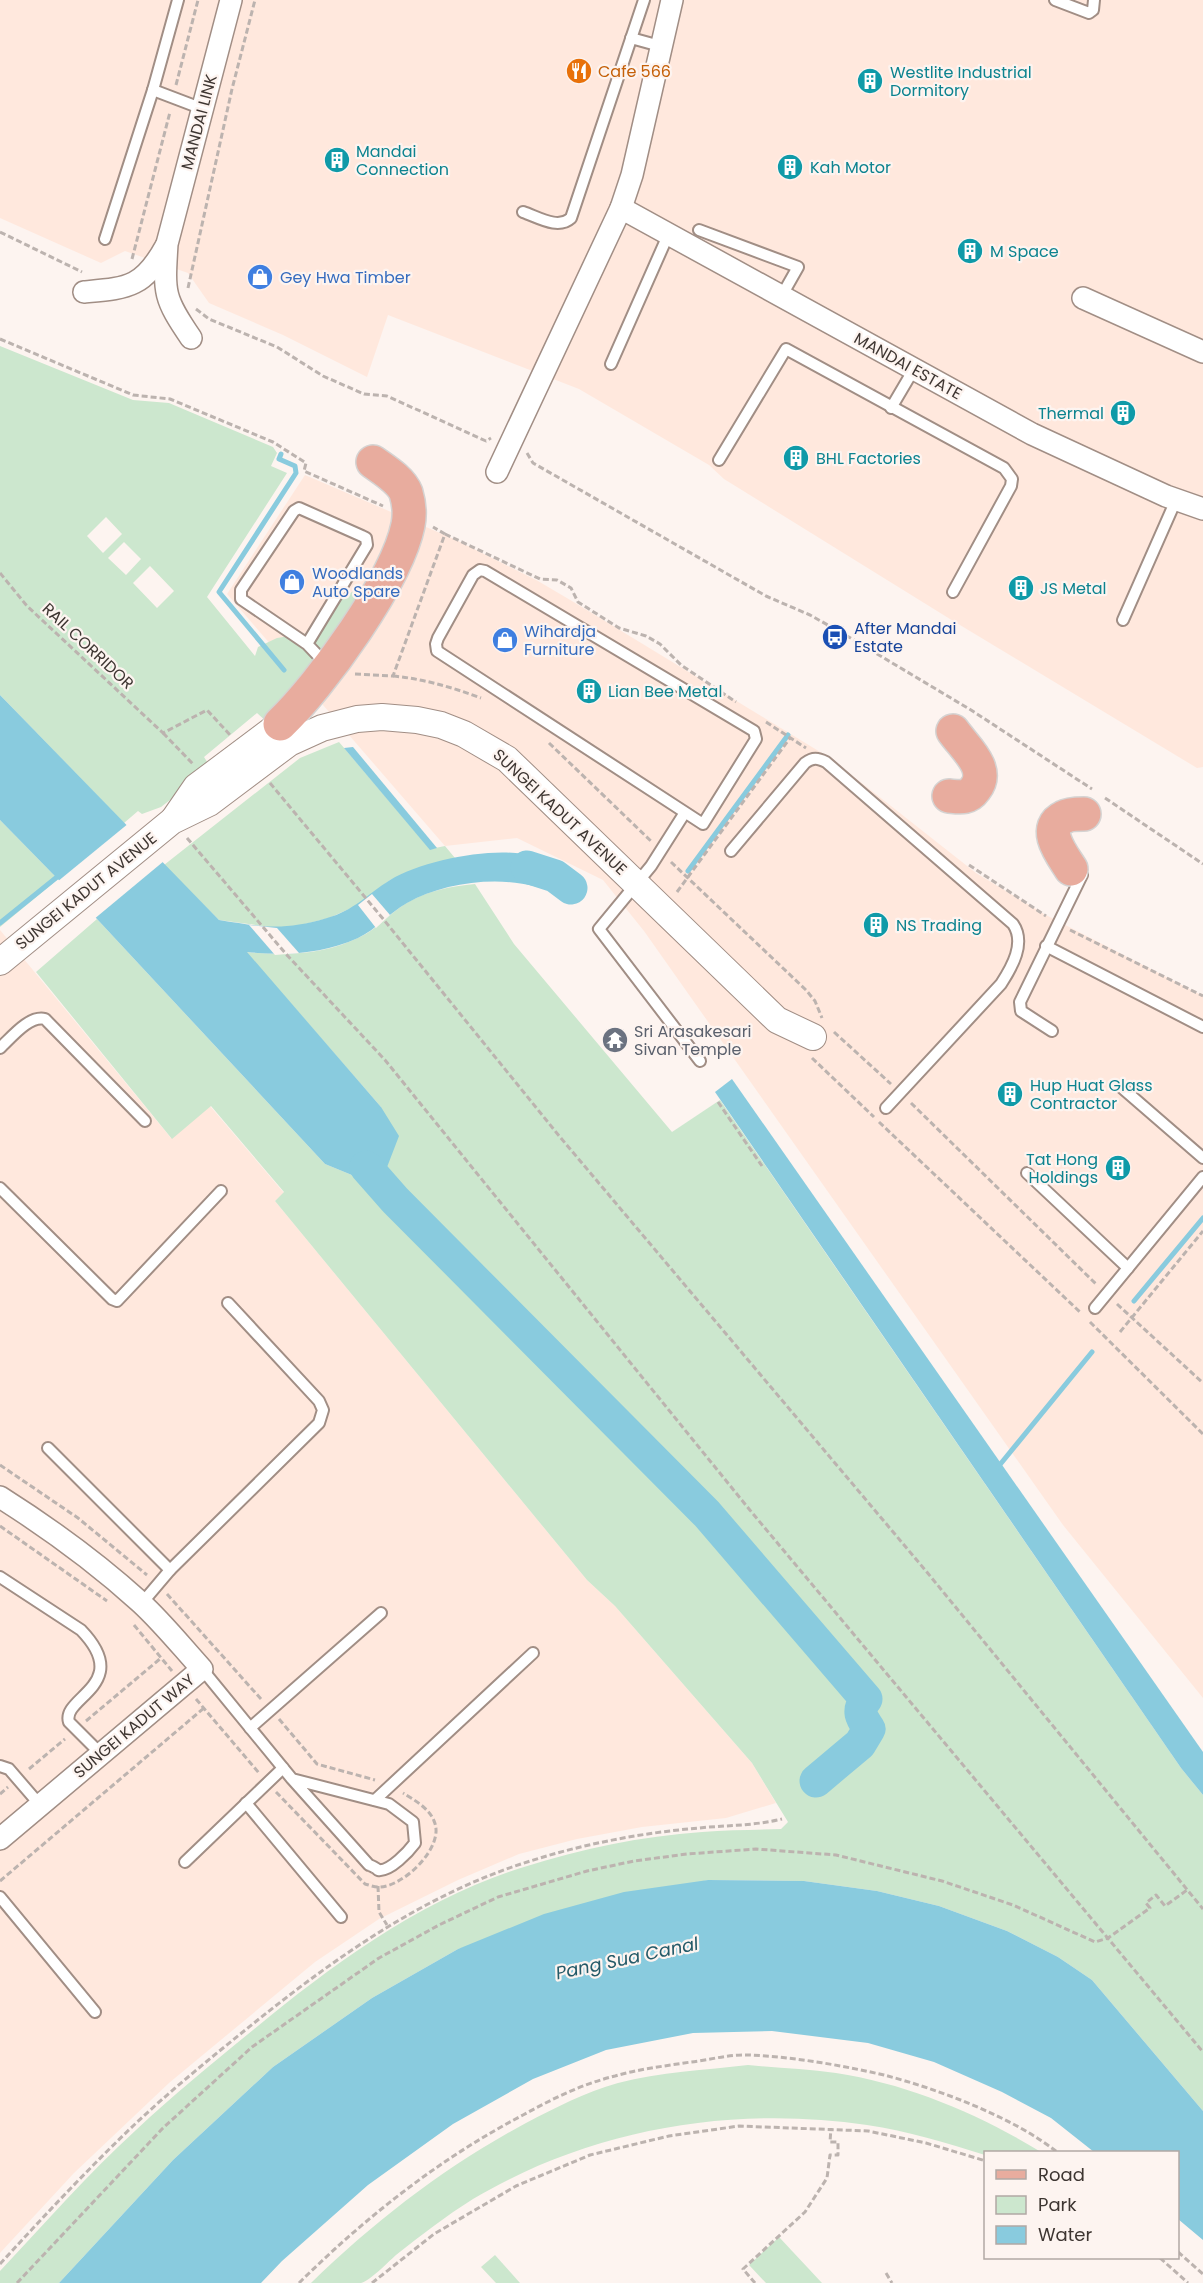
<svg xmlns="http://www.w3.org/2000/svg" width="1203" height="2283" viewBox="0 0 1203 2283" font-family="Poppins,sans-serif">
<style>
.built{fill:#ffe8dd}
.green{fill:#cce7ce;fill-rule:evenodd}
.water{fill:#89cbde}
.pier{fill:#fdf4f0}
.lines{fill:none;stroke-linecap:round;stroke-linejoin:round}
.stream{stroke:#89cbde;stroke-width:5}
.river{stroke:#89cbde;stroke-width:33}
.service-casing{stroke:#a18e85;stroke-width:14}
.minor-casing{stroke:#a18e85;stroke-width:24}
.tertiary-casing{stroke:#a18e85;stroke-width:28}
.primary-casing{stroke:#d5d3d2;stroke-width:36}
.path{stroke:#bcb3af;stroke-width:3;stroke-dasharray:6 3;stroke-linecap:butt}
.service{stroke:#fff;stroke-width:10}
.minor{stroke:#fff;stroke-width:21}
.tertiary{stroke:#fff;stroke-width:26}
.primary{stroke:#e8ac9e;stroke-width:33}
.labels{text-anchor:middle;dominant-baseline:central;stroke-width:4.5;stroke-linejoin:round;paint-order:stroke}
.food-label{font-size:16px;fill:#c56008;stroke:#fdf4f0;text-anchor:start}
.culture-label{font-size:16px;fill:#0d838f;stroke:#fdf4f0;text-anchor:start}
.street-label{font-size:16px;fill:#3e3632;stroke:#fdf4f0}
.shop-label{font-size:16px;fill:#366cbe;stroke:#fdf4f0;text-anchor:start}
.transit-label{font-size:16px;fill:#164399;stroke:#fdf4f0;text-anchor:start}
.worship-label{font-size:16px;fill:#5b616d;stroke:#fdf4f0;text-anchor:start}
.water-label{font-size:18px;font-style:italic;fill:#245a68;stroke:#fdf4f0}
</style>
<rect width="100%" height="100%" fill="#fdf4f0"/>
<g class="built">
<polygon points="0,0 1203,0 1203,767 1197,768 950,619 724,479 709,465 579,389 388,315 367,377 283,335 209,303 188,273 125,251 101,263 0,218"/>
<polygon points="305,475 454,539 538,581 577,604 830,758 976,873 1044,914 1203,996 1203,1698 1063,1525 644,931 603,880 517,838 445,846 227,594"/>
<polygon points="0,930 171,1138 210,1106 284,1193 275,1201 587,1580 615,1606 752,1763 776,1803 726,1818 642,1827 577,1839 519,1854 458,1880 379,1919 315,1962 169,2083 74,2173 0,2253"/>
</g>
<g class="green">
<path d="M0,346L133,400L169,403L273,447L277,453L271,466L287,473L207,597L255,656L258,647L277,638L309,633L332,597L348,594L364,586L369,592L268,723L257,713L204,757L211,768L161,807L142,814L138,811L124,823L0,695ZM106,517L122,534L103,553L87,536ZM124,542L141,559L126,575L108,558ZM150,566L174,591L157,608L133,583Z"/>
<polygon points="339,742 430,849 445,846 455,858 408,872 390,880 358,905 329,918 297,926 277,928 219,920 164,865 300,758"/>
<polygon points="0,820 58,879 0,927"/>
<path d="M475,884L514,944L672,1132L720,1100L1181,1768L1203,1795V2111L1092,1980L1058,1957L1007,1931L939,1906L877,1891L804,1881L708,1880L458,1949L372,1998L273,2067L173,2160L59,2283H0V2271C45,2223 88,2174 136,2130C173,2095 214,2062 253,2030C333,1964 423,1898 524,1867C581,1849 642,1836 702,1832C728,1830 755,1830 781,1829L788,1822L752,1763L615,1606L587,1580L275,1201L284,1192L211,1106L172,1139L36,972L97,919L325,1164L364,1180L391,1203L399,1196L384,1175L381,1107L246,952C284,956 324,955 360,937C377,929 389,914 405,904C426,891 451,886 475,884Z"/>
<path d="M748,2065C777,2068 807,2069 836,2073C908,2084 979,2114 1041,2152H986L985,2155C946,2143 908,2131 867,2125C732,2105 591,2129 473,2199C446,2216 421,2235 396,2255C388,2262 370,2281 361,2283C348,2283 325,2283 311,2283C376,2220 446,2166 526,2123C555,2108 585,2092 618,2083C660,2072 705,2070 748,2065Z"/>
<polygon points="779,2237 822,2283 766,2283 749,2265"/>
<polygon points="495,2255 520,2283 496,2283 481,2267"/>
</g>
<g class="water">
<path d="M0,695L219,920C263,927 283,931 327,918C353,911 368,894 390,880C422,861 486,848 523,854C542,857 558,866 573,876L561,896C517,873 450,879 407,903C389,913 377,929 358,938C323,954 284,956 247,952L381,1107L399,1136L384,1175L399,1196L391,1203L364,1180L325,1164L97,919L0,820Z"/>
<polygon points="353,747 437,848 430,850 344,748"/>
<polygon points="732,1079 1203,1752 1203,1795 1181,1768 715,1092"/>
<polygon points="708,1880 804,1881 877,1891 939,1906 1007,1931 1058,1957 1092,1980 1203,2111 1203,2240 1178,2219 1178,2152 1094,2152 1051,2118 1002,2092 934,2062 868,2043 772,2031 693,2033 606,2050 533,2079 453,2124 368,2185 282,2261 261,2283 59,2283 173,2160 273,2067 372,1998 458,1949 544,1914 624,1892"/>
</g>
<g class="pier">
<polygon points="129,823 164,861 93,920 57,882"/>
<polygon points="372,894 390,915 376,928 358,905"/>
<polygon points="249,925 277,928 299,953 275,955"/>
</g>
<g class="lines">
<g class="stream">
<polyline points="281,454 279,459 295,466 296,473 219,592 284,670"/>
<polyline points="688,871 788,735"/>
<polyline points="0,923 62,873"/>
<polyline points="1134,1301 1203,1218"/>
<polyline points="998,1467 1092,1352"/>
</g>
<g class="river">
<polyline points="527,867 555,876 571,888"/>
<path d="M366,1167L395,1200L707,1514L866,1699C857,1711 861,1717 869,1729L860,1744L816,1781"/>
</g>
<g class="service-casing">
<g id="service">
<polyline points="1055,0 1089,13 1093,10 1094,0"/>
<polyline points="631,38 660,46"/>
<polyline points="153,90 203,109"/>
<path d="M523,212C538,217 558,230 571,218L644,0"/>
<polyline points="699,230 798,267 781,297"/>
<polyline points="105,239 153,90 178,0"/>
<polyline points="611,364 669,233"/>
<polyline points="891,408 914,369"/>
<polyline points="719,460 786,349 1004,468 1012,479 1011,486 953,592"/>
<polygon points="480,570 485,571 754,731 756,739 703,824 437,651 436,644 438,638 473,575"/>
<polyline points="1123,620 1176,500"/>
<polyline points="307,644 367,545 366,538 362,536 299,508 294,511 241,590 241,599 307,644 326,664"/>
<polyline points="684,814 651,866 599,929 700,1061"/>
<path d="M731,851L805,763C813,757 818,758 826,762L1013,924C1026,943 1012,967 1001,984L886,1108"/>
<polyline points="1046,946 1203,1027"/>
<polyline points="1052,1031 1021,1011 1020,1002 1082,875"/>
<path d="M0,1048C11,1038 29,1015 45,1019L145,1121"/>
<polyline points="1121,1087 1203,1158"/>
<polyline points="1027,1173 1128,1268"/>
<polyline points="0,1188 112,1299 117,1301 221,1191"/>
<polyline points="1095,1308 1203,1177"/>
<polyline points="48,1448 170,1570"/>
<path d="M0,1577L81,1630C134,1685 61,1697 69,1722L101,1754"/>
<polyline points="142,1603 170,1570 319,1423 323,1410 319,1401 228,1303"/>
<path d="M202,1669L292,1779L369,1865C370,1865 378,1869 378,1870C390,1872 409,1851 415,1843L413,1822L389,1804L292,1779"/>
<polyline points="250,1728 381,1613"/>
<polyline points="0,1766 9,1769 40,1805"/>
<polyline points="375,1800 533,1653"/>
<polyline points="246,1803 341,1917"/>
<polyline points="185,1862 283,1768"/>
<polyline points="0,1897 95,2012"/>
</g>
</g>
<g class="minor-casing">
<g id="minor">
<polyline points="621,208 1032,434 1166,496 1203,509"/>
<path d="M84,292C128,288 143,288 166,246"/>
<polyline points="1083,298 1203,352"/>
<path d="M191,338C163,297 164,293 167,244L231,0"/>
<polyline points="497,472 621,208 632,175 672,0"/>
<path d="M0,1497C49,1528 97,1563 140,1602C162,1622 182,1647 202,1669L0,1839"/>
</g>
</g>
<g class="tertiary-casing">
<g id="tertiary">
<polyline points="174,819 196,787 280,724"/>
<polyline points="0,962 172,821 209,803 289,743 322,728 357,719 382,717 417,720 441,725 464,734 507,759 777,1020 813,1037"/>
</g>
</g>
<g class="primary-casing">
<g id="primary">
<path d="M280,724C321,685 397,580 408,525C410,515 409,503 406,493C401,480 384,470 373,462"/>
<path d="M949,796C960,797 968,799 975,789C991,769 965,748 953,731"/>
<path d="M1071,869C1063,856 1040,828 1064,817C1069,814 1078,814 1084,814"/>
</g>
</g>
<g class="path">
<polyline points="176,85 198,0"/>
<polyline points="0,232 82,272"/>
<polyline points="132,259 170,112"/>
<polyline points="188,288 232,89 255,0"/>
<polyline points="196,309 209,319 277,347 323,376 364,394 387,396 486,441 491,438"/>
<polyline points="0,339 133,395 170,399 273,442 306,463 304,471 383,506"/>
<polyline points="527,453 533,463 766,596 810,615 842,633 971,710 1092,789"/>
<polyline points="445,534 540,579 557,580 571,588 578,602 619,628 646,636 660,644 681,665 736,702"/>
<polyline points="0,573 27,606 163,733 207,710 231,736"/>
<polyline points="355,674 393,676 445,534 433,527"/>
<path d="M393,676C424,679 451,687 481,698"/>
<polyline points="766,722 806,748"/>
<polyline points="163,733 193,764"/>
<polyline points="549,743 652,842"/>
<polyline points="270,783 384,920 560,1137 926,1571 1203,1909"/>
<polyline points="1105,798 1203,864"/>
<polyline points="187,838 286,954 385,1060 749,1509 1203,2052"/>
<polyline points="671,862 806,990 815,1001 822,1018"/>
<polyline points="969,865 1046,916"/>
<polyline points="677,892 790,738"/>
<polyline points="1070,930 1203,996"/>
<polyline points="834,1032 891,1084"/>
<polyline points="812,1058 874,1117"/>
<polyline points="718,1102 762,1166"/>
<polyline points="911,1103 1097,1285"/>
<polyline points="879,1122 1081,1313"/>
<polyline points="1117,1304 1203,1383"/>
<polyline points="1090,1322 1203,1434"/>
<polyline points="1120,1332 1203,1231"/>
<polyline points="0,1465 78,1518 147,1575"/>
<polyline points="0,1526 107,1601"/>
<polyline points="167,1594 261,1699"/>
<polyline points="134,1625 172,1671"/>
<polyline points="196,1699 259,1773"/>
<polyline points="279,1719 317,1764 375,1780"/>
<polyline points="86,1721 161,1658"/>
<polyline points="29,1769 65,1739"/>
<path d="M276,1792L365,1884C369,1885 374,1887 378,1887C403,1888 446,1846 434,1821C430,1809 413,1799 403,1793"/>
<polyline points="0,1794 8,1787"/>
<polyline points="0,1881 204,1708"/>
<polyline points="378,1886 379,1912 387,1925"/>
<polyline points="1178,2252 1203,2274"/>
<polyline points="1160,2258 1188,2283"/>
<path d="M0,2264C43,2217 87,2170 133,2126C171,2090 213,2056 254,2023C335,1958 421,1897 521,1864C578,1845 639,1833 699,1828C727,1825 754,1826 782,1819"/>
<polyline points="886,2273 892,2283"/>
<polyline points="17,2283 163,2128 252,2047 379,1958 439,1925 498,1897 587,1871 634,1861 687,1854 756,1849 836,1855 942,1881 1013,1905 1095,1942 1108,1938 1150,1908 1146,1903 1156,1895 1165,1906 1187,1890"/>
<path d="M299,2283C366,2217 439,2159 523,2115C552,2099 582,2084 615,2076C639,2069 665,2066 691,2062C709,2060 730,2054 749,2055C794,2057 840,2065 884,2075C938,2089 1013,2117 1057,2152"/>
<polyline points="372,2283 434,2234 516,2186 590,2155 669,2136 739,2126 868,2131 926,2143 986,2161"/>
<polyline points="755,2283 743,2269 805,2212 827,2178 830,2155 838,2155 838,2142 830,2142 831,2128"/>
</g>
<use href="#service" class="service"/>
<use href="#minor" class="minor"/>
<use href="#tertiary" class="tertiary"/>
<use href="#primary" class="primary"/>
</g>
<defs>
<g id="restaurant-disc" transform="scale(1.35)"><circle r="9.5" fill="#e8710a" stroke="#fdf4f0"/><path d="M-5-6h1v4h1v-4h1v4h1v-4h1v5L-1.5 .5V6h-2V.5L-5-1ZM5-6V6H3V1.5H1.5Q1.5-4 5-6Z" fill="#fff"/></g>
<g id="building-disc" transform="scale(1.35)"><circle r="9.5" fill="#0f9aa8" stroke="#fdf4f0"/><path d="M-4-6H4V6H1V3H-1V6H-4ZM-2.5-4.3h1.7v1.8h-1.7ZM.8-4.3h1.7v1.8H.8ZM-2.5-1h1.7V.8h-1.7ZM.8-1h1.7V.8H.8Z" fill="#fff"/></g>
<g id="shop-disc" transform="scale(1.35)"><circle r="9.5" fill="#3f7fe0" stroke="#fdf4f0"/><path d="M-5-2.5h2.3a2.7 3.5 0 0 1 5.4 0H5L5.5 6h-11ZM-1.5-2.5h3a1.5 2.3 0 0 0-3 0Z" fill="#fff"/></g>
<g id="bus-disc" transform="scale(1.35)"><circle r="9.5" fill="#1a4fb4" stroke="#fdf4f0"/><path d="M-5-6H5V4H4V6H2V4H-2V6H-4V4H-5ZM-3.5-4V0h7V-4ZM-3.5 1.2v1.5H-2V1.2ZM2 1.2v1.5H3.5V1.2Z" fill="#fff"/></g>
<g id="temple-disc" transform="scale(1.35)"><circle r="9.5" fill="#6b7280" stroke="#fdf4f0"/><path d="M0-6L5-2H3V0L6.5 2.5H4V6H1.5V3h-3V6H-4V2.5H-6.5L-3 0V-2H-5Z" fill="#fff"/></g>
</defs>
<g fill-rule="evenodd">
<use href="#restaurant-disc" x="579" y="71"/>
<use href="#building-disc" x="870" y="81"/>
<use href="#building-disc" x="337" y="160"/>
<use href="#building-disc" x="790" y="167"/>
<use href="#building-disc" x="970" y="251"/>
<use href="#shop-disc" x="260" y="277"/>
<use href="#building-disc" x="1123" y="413"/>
<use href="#building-disc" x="796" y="458"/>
<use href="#shop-disc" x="292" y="582"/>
<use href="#building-disc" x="1021" y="588"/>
<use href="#bus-disc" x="835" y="637"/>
<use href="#shop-disc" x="505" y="640"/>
<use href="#building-disc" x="589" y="691"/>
<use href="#building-disc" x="876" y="925"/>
<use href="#temple-disc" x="615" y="1040"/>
<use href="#building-disc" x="1010" y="1094"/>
<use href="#building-disc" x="1118" y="1168"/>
</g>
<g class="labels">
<g class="food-label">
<text x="598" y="71">Cafe 566</text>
</g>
<g class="culture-label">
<text x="890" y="72">Westlite Industrial<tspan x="890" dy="18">Dormitory</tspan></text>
<text x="356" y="151">Mandai<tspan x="356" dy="18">Connection</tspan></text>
<text x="810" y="167">Kah Motor</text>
<text x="990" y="251">M Space</text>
<text x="1104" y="413" text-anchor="end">Thermal</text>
<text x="816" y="458">BHL Factories</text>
<text x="1040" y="588">JS Metal</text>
<text x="608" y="691">Lian Bee Metal</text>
<text x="896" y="925">NS Trading</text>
<text x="1030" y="1085">Hup Huat Glass<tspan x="1030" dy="18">Contractor</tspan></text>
<text x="1098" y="1159" text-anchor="end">Tat Hong<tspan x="1098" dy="18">Holdings</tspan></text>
</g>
<g class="street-label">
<text transform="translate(199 122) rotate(-75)">MANDAI LINK</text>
<text transform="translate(908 366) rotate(29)">MANDAI ESTATE</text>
<text transform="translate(88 646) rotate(43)">RAIL CORRIDOR</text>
<text transform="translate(560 812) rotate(43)">SUNGEI KADUT AVENUE</text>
<text transform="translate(86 891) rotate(-39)">SUNGEI KADUT AVENUE</text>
<text transform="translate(134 1726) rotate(-40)">SUNGEI KADUT WAY</text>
</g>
<g class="shop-label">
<text x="280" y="277">Gey Hwa Timber</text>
<text x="312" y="573">Woodlands<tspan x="312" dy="18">Auto Spare</tspan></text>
<text x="524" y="631">Wihardja<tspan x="524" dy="18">Furniture</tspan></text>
</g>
<g class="transit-label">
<text x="854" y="628">After Mandai<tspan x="854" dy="18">Estate</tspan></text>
</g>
<g class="worship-label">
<text x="634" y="1031">Sri Arasakesari<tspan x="634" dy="18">Sivan Temple</tspan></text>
</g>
<g class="water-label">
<text transform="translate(627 1958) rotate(-12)">Pang Sua Canal</text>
</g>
</g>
<rect x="984" y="2151" width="195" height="108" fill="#fdf4f0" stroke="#b1a8a4" stroke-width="1.5"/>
<rect x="996" y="2170" width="30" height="9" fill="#e8ac9e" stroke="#b1a8a4" stroke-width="1.5"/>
<text x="1038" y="2181" font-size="18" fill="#3e3632">Road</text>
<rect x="996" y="2196" width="30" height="18" fill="#cce7ce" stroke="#b1a8a4" stroke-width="1.5"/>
<text x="1038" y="2211" font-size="18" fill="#3e3632">Park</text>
<rect x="996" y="2226" width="30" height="18" fill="#89cbde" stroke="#b1a8a4" stroke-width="1.5"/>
<text x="1038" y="2241" font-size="18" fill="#3e3632">Water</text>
</svg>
